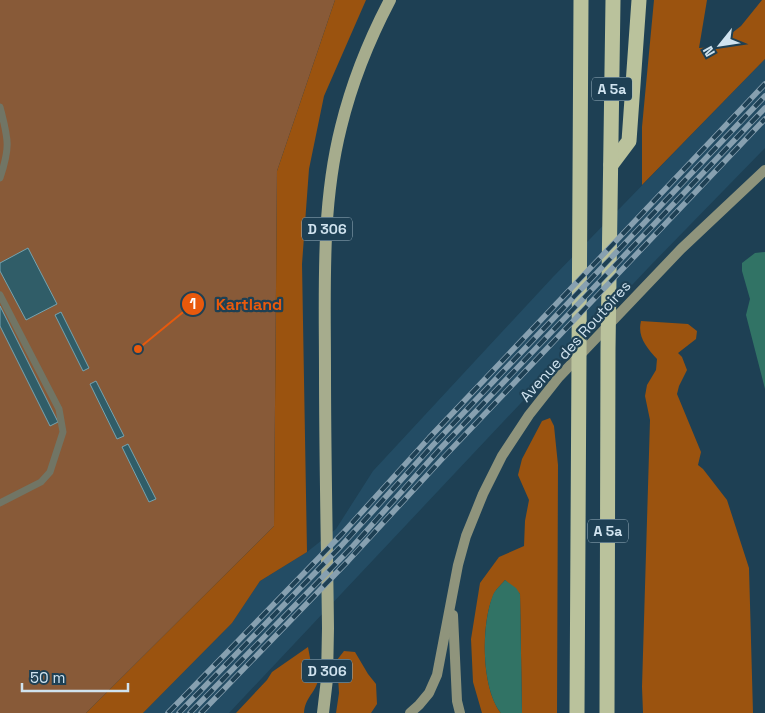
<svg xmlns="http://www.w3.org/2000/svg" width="765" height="713" viewBox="0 0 765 713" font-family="'Space Grotesk',sans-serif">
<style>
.built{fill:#234c64}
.green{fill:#885a38}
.forest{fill:#9b530f}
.water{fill:#317365}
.building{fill:#305d68;stroke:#75a3af}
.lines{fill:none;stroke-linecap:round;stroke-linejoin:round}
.lane{stroke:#717565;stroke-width:7}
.secondary{stroke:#8f947c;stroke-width:10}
.primary{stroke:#a6ac8d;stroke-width:12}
.highway{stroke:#bac29c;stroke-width:15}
.rail-casing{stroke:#87a0b0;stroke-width:5.5}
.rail{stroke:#1e4054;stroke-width:4;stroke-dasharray:11;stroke-linecap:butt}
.labels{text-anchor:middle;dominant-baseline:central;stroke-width:4.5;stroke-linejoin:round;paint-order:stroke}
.shield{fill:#1e4054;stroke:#9bb2c0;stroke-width:1}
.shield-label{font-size:14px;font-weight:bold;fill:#d0e3ef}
.street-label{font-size:15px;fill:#d0e3ef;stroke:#1e4054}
.leader{fill:none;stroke:#e8590c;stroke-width:2}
.callout-dot{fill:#e8590c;stroke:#1e4054;stroke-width:2}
.mark-label{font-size:15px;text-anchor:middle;font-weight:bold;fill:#fff}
.callout-label{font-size:16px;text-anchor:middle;font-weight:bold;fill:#e8590c;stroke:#1e4054;stroke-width:4.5;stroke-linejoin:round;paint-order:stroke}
</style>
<rect width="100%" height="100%" fill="#1e4054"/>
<polygon class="built" points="765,59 765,148 649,267 229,713 143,713 232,623 260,581 307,552 336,529 373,471 553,277"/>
<polygon class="green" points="0,0 335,0 277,171 274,526 86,713 0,713"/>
<g class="forest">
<polygon points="335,0 366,0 324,96 309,169 302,264 307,552 260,581 232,623 143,713 86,713 274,526 277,171"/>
<polygon points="654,0 707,0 699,48 714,47 741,26 762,0 765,0 765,59 642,185 642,127"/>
<path d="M641,321L688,324L697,331L696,339L678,353L682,357L687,370L679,386L677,394L701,452L698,465L703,469L727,500L749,568L753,713H643L642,687L650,420L645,396L647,385L656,370L657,359C647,348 637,337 641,321Z"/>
<path d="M550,418L554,426L558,465L557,713H522L520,594L505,580C501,585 495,590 493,596C481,624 481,688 501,713H482L473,682L471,639L480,583L499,557L524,546L525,521L529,500L518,475L522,459L542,421Z"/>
<path d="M308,647L312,669L318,681C314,694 305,698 304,713H236L267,680L272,672Z"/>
<polygon points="344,651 355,652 368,674 376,684 377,704 371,713 336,713 339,693 337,660"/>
</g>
<g class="water">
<polygon points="765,252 765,389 746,315 750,299 742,271 742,263 755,253"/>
<path d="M505,580L516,588L520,594L522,713H501C481,688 481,625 493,595C495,590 501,585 505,580Z"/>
</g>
<g class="building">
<polygon points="28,248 57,304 26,320 0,271 0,263"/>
<polygon points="0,306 58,422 50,426 0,326"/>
<polygon points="61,312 89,368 83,371 55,315"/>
<polygon points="96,381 124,436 117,439 90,384"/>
<polygon points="128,444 156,499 149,502 122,447"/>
</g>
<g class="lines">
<g class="lane">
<path d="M0,107C8,139 11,145 0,178"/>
<polyline points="0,295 59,409 63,432 50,472 41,482 0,503"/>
</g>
<g class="secondary">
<polyline points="453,615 457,701 460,713"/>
<polyline points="410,713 419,705 429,693 437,675 458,565 466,536 483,494 502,456 529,415 559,377 681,249 765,170"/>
</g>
<path class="primary" d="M323,713L327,679L328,628C327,542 325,457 325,371C325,290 321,206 341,127C352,82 369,40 390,0"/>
<g class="highway">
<polyline points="611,165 629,141 639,0"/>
<polyline points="577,713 581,0"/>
<polyline points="607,713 608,349 613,0"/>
</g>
<g class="rail-casing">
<g id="rail">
<polyline points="168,713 342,534 429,438 765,84"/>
<polyline points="179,713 341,546 433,445 765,96"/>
<polyline points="190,713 352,547 439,450 765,108"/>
<polyline points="201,713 348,561 442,459 765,119"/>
</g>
</g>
<use href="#rail" class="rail"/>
</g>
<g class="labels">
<g class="shield">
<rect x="592" y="77.5" width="40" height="23" rx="4"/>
<rect x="302" y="217.5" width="50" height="23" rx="4"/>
<rect x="588" y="519.5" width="40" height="23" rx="4"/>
<rect x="302" y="659.5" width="50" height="23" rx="4"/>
</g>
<g class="shield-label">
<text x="612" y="89">A 5a</text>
<text x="327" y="229">D 306</text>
<text x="608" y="531">A 5a</text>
<text x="327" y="671">D 306</text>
</g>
<g class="street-label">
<text transform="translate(575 341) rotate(-48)">Avenue des Routoires</text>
</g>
</g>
<path class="leader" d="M138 349L193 304"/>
<g class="callout-dot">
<circle cx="138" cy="349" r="5"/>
<circle cx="193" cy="304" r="12"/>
</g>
<g class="mark-label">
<text x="193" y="309">1</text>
</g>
<g class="callout-label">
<text x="249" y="310">Kartland</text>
</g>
<g transform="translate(720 45) rotate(240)" stroke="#1e4054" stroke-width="4" paint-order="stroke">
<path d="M0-4L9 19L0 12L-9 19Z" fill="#d0e3ef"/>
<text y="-8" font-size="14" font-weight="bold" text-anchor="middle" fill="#d0e3ef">N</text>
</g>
<path d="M22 683v8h106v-8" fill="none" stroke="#d0e3ef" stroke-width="2.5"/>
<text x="30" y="683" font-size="15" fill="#d0e3ef" stroke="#1e4054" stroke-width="4" paint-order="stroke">50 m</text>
</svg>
